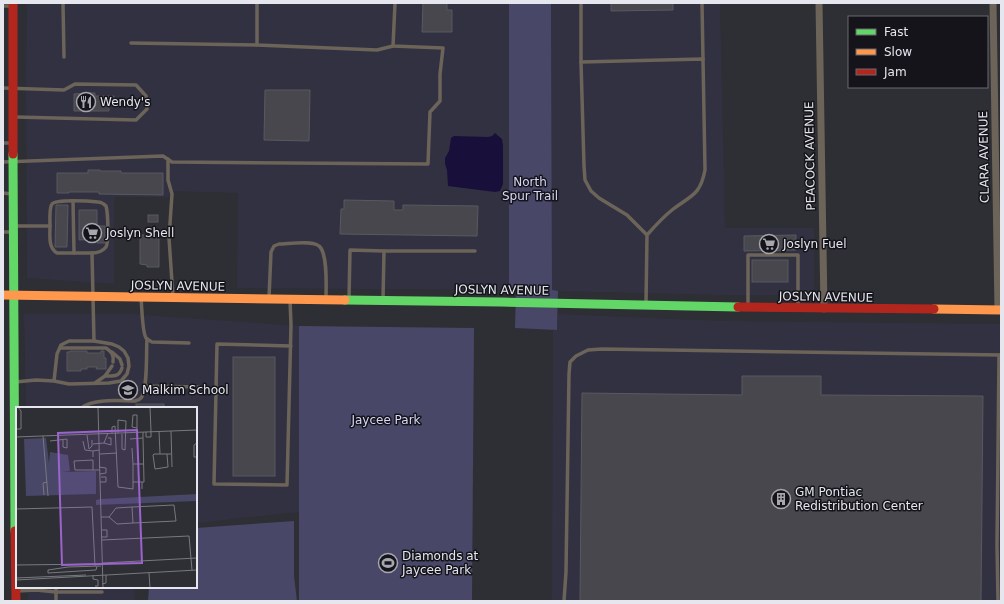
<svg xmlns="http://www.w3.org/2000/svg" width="1004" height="604" viewBox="0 0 1004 604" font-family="'DejaVu Sans',sans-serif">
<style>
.built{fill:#313142}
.green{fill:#484767}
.water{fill:#18103b}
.building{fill:#47474d;stroke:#59595f}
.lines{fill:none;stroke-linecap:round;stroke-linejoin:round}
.lane{stroke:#6c6459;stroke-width:3.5}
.street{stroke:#6c6459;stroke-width:7}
.fast{stroke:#63d668;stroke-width:9}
.slow{stroke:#ff974d;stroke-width:9}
.jam{stroke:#b3261e;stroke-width:9}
.labels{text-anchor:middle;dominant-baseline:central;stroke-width:3;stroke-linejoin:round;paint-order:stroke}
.poi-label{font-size:12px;fill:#e6e6ef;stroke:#14141a;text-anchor:start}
.street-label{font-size:12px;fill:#e6e6ef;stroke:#14141a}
.park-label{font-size:12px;fill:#d7d7f9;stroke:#14141a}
.inset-road{fill:none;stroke:#78787f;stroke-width:1}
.view{fill:#9b64cd;fill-opacity:0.15;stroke:#9b64cd;stroke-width:2}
.inset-edge{fill:none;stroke:#e6e6ef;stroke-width:2}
</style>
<rect width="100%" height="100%" fill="#2e2e35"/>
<g class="built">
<polygon points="27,3 509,3 509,290 237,288 238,193 171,191 170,197 114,197 114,284 27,278 26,76"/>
<polygon points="551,3 720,3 725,228 814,228 814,295 726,295 552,291"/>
<polygon points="24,314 130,314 299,326 299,512 196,523 196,408 26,408"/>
<polygon points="558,314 721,321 1001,324 1001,601 552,601 553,330 557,330"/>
<polygon points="28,587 134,587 135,601 28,601"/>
</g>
<g class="green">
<polygon points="509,3 551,3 552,290 558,291 557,330 515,328 516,290 509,290"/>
<polygon points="299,326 474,328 472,601 299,601"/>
<polygon points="294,521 294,576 297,601 148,601 149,587 196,587 196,528"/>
</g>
<polygon class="water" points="495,133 502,139 503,146 503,184 500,191 495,192 448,186 447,170 445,164 445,158 449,151 451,138 454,136 488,137 492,136"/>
<g class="building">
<polygon points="423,3 447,3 447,10 452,10 452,32 422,32"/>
<polygon points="611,3 673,3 673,10 611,11"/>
<polygon points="265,90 310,90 309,141 264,140"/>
<polygon points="89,93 95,93 95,96 114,96 114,105 109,105 109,111 74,111 74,94"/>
<polygon points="88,170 100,170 100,171 121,171 121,173 163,173 163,195 99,194 99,192 69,192 69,193 57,193 57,173 88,173"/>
<polygon points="344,200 394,201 394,210 403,210 403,205 478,206 477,236 340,234 341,209 344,209"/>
<polygon points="56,205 68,205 67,247 55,247"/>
<polygon points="79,210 97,210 97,226 105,226 105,243 97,243 97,239 79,240"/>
<rect x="148" y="215" width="10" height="7"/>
<polygon points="140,235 159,235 159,267 147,267 147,265 140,264"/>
<polygon points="796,235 796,250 744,251 744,236"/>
<rect x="752" y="260" width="36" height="22"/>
<polygon points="70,351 87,351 87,353 101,353 101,351 104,351 104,358 106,358 106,369 96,369 97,367 87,367 87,369 81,369 81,371 67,371 67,352 70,352"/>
<rect x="233" y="357" width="42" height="119"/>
<polygon points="742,376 821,376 821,395 983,396 981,601 580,601 582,393 742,395"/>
<rect x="136" y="404" width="28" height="4"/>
</g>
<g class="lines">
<g class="lane">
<polyline points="63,3 64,57"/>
<polyline points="257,3 257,45 377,50 393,46"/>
<polyline points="581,3 581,62"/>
<polyline points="702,3 703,59"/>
<polyline points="3,6 12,6"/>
<polyline points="131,43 257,45"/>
<polyline points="3,88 64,90 75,84 136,85 146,96 147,109 136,120 15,117"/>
<polyline points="3,143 12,143"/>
<polyline points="168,159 168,180 172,194 169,238 173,297"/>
<polyline points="3,162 163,156 172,162 428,164 430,112 440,101 440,74 443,48 393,46 395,3"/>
<polyline points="3,193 12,194"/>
<polyline points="73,201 74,253"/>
<path d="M15,226H50C50,235 48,248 57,253H92L94,341"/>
<path d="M50,226C50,221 49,208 52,204C56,199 90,201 98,202C101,202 104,204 106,206C108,213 109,241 106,247C102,252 98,253 92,253"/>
<polyline points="3,232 12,232"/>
<polyline points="384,251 475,251"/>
<path d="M141,298C142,307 142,331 146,338C147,339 150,341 152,342L189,343"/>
<path d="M269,298L271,252L274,246L279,244C288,244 312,240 319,246C328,253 326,288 326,299"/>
<polyline points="349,299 350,250 384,251 383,300"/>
<polyline points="290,300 291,325 287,485 214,484 217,344 291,346"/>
<path d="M646,304L647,235L627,215L599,198L591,191L585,180L584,166L581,62L703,59L705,170C700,196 691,195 672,210C663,217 655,226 647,235"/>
<polyline points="748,307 748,255 798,255 798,307"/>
<path d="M60,348H106C112,352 114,355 113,362"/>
<polyline points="112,352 120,359 122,365"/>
<path d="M105,376C114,376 119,377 122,368"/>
<polyline points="15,382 36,380 54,381 69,384 109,383 121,381 127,374 129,366 128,358 124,351 119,347 112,344 94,341 69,341 61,345 57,354 54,381"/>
<polyline points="95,383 105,376 112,366"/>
<polyline points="145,386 199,387"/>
<path d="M81,408C93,398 120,401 135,401C138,400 139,400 141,398C148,390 146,351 147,339"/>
<polyline points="56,587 56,601"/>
<polyline points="17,591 36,590 56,592 102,592"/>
<polyline points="564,601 566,572 569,374 570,362 576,356 588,350 602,349 1001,355"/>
<polyline points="998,601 997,546 999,355"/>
</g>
<g class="street">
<polyline points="819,3 824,309"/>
<polyline points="993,3 998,310"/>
</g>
<g class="fast">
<polyline points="13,154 15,531"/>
<polyline points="345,300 501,302 738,307"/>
</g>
<g class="slow">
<polyline points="3,295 345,300"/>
<polyline points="934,309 1001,310"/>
</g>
<g class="jam">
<polyline points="13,3 13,154"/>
<polyline points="738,307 934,309"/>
<polyline points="15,531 16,601"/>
</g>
</g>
<defs>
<g id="restaurant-ring" transform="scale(1)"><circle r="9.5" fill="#14141a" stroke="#a6a6ae" stroke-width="1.5"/><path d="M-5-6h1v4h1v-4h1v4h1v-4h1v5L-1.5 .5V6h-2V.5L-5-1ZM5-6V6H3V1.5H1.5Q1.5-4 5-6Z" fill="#a6a6ae"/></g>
<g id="supermarket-ring" transform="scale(1)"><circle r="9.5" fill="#14141a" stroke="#a6a6ae" stroke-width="1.5"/><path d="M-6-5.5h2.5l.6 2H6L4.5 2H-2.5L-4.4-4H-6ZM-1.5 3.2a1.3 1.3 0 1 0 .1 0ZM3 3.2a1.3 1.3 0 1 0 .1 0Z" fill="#a6a6ae"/></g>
<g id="school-ring" transform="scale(1)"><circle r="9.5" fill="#14141a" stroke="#a6a6ae" stroke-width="1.5"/><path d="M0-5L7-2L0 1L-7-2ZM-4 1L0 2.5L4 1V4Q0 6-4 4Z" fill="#a6a6ae"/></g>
<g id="building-ring" transform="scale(1)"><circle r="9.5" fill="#14141a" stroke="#a6a6ae" stroke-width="1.5"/><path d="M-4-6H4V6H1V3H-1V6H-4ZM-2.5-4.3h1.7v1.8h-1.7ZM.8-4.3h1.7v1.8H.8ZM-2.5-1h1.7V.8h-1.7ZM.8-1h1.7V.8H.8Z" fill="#a6a6ae"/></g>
<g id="stadium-ring" transform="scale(1)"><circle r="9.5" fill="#14141a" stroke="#a6a6ae" stroke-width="1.5"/><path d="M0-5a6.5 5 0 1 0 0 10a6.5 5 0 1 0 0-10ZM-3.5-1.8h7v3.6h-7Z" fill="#a6a6ae"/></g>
</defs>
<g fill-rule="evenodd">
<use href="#restaurant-ring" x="86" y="102"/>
<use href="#supermarket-ring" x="92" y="233"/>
<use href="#supermarket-ring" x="769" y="244"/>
<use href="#school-ring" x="128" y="390"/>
<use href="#building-ring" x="781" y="499"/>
<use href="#stadium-ring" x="388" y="563"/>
</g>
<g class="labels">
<g class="poi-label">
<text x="100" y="102">Wendy's</text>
<text x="106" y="233">Joslyn Shell</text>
<text x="783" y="244">Joslyn Fuel</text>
<text x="142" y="390">Malkim School</text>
<text x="795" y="492">GM Pontiac<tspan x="795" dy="14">Redistribution Center</tspan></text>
<text x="402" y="556">Diamonds at<tspan x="402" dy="14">Jaycee Park</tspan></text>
</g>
<g class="street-label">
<text transform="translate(810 156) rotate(-91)">PEACOCK AVENUE</text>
<text transform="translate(984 157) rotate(-91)">CLARA AVENUE</text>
<text transform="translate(178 286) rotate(1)">JOSLYN AVENUE</text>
<text transform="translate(502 290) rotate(1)">JOSLYN AVENUE</text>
<text transform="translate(826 297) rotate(1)">JOSLYN AVENUE</text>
</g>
<g class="park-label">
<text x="530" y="182">North<tspan x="530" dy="14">Spur Trail</tspan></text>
<text x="386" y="420">Jaycee Park</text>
</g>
</g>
<g transform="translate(16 407)">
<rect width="181" height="181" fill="#2e2e35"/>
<path d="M30,31L33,56L34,45L52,48L54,64L46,65L80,64V87L10,89L8,32ZM181,87V94L80,98V93L85,92Z" fill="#484767"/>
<path class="inset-road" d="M82,0L87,181M134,0L135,24M0,22H5V4L2,0M143,24L144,47M155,24L156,60M121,25V8H117L116,20L121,21M130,25V30H135V24M96,26V20L99,19L102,80L117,82V75H126V82M102,26V13L110,14L109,43L106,42V27M71,28L73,42L76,39V33M27,29L32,89M0,30L181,23M114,32L127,31V25M34,34L51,32V41L47,40V33M67,34L69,43L77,44M88,36L95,38V31H92M181,36L178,38V50H181M77,37L88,36L92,26M116,41L117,57M84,47L101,46M151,47L152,60L139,62L137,48L138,47H155M77,50V44L83,43M83,60L90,61V66L84,67M77,63V53L58,54L59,63H83M84,75H90V70H85M117,75V57H128M126,75H128L127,31M28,88L27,76L31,75M116,100L158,98L160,114L117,116M0,102L76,100L79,159M85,110H93L100,101L116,100L117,116L101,117L93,110M86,130H91V123H86M86,133L173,129L176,163M86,156L181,151M0,158L79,157M181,163V177M32,166V163L52,160L85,159M32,166L80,163L81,159M133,166L134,181M77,168V172L82,173V179H79M0,171L70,168M0,173L181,163M86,177L90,176V168"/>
<path class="view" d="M121,23L126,156L46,158L42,26Z"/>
<rect width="181" height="181" class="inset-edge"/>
</g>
<rect width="1004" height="604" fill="none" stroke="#e6e6ef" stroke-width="8"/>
<rect x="848" y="16" width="140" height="72" fill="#14141a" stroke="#68686f"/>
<rect x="856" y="29" width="20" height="6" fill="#63d668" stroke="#68686f"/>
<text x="884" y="36" font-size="12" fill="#e6e6ef">Fast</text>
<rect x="856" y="49" width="20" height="6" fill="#ff974d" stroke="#68686f"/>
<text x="884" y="56" font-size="12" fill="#e6e6ef">Slow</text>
<rect x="856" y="69" width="20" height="6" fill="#b3261e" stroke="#68686f"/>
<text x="884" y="76" font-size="12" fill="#e6e6ef">Jam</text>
</svg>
